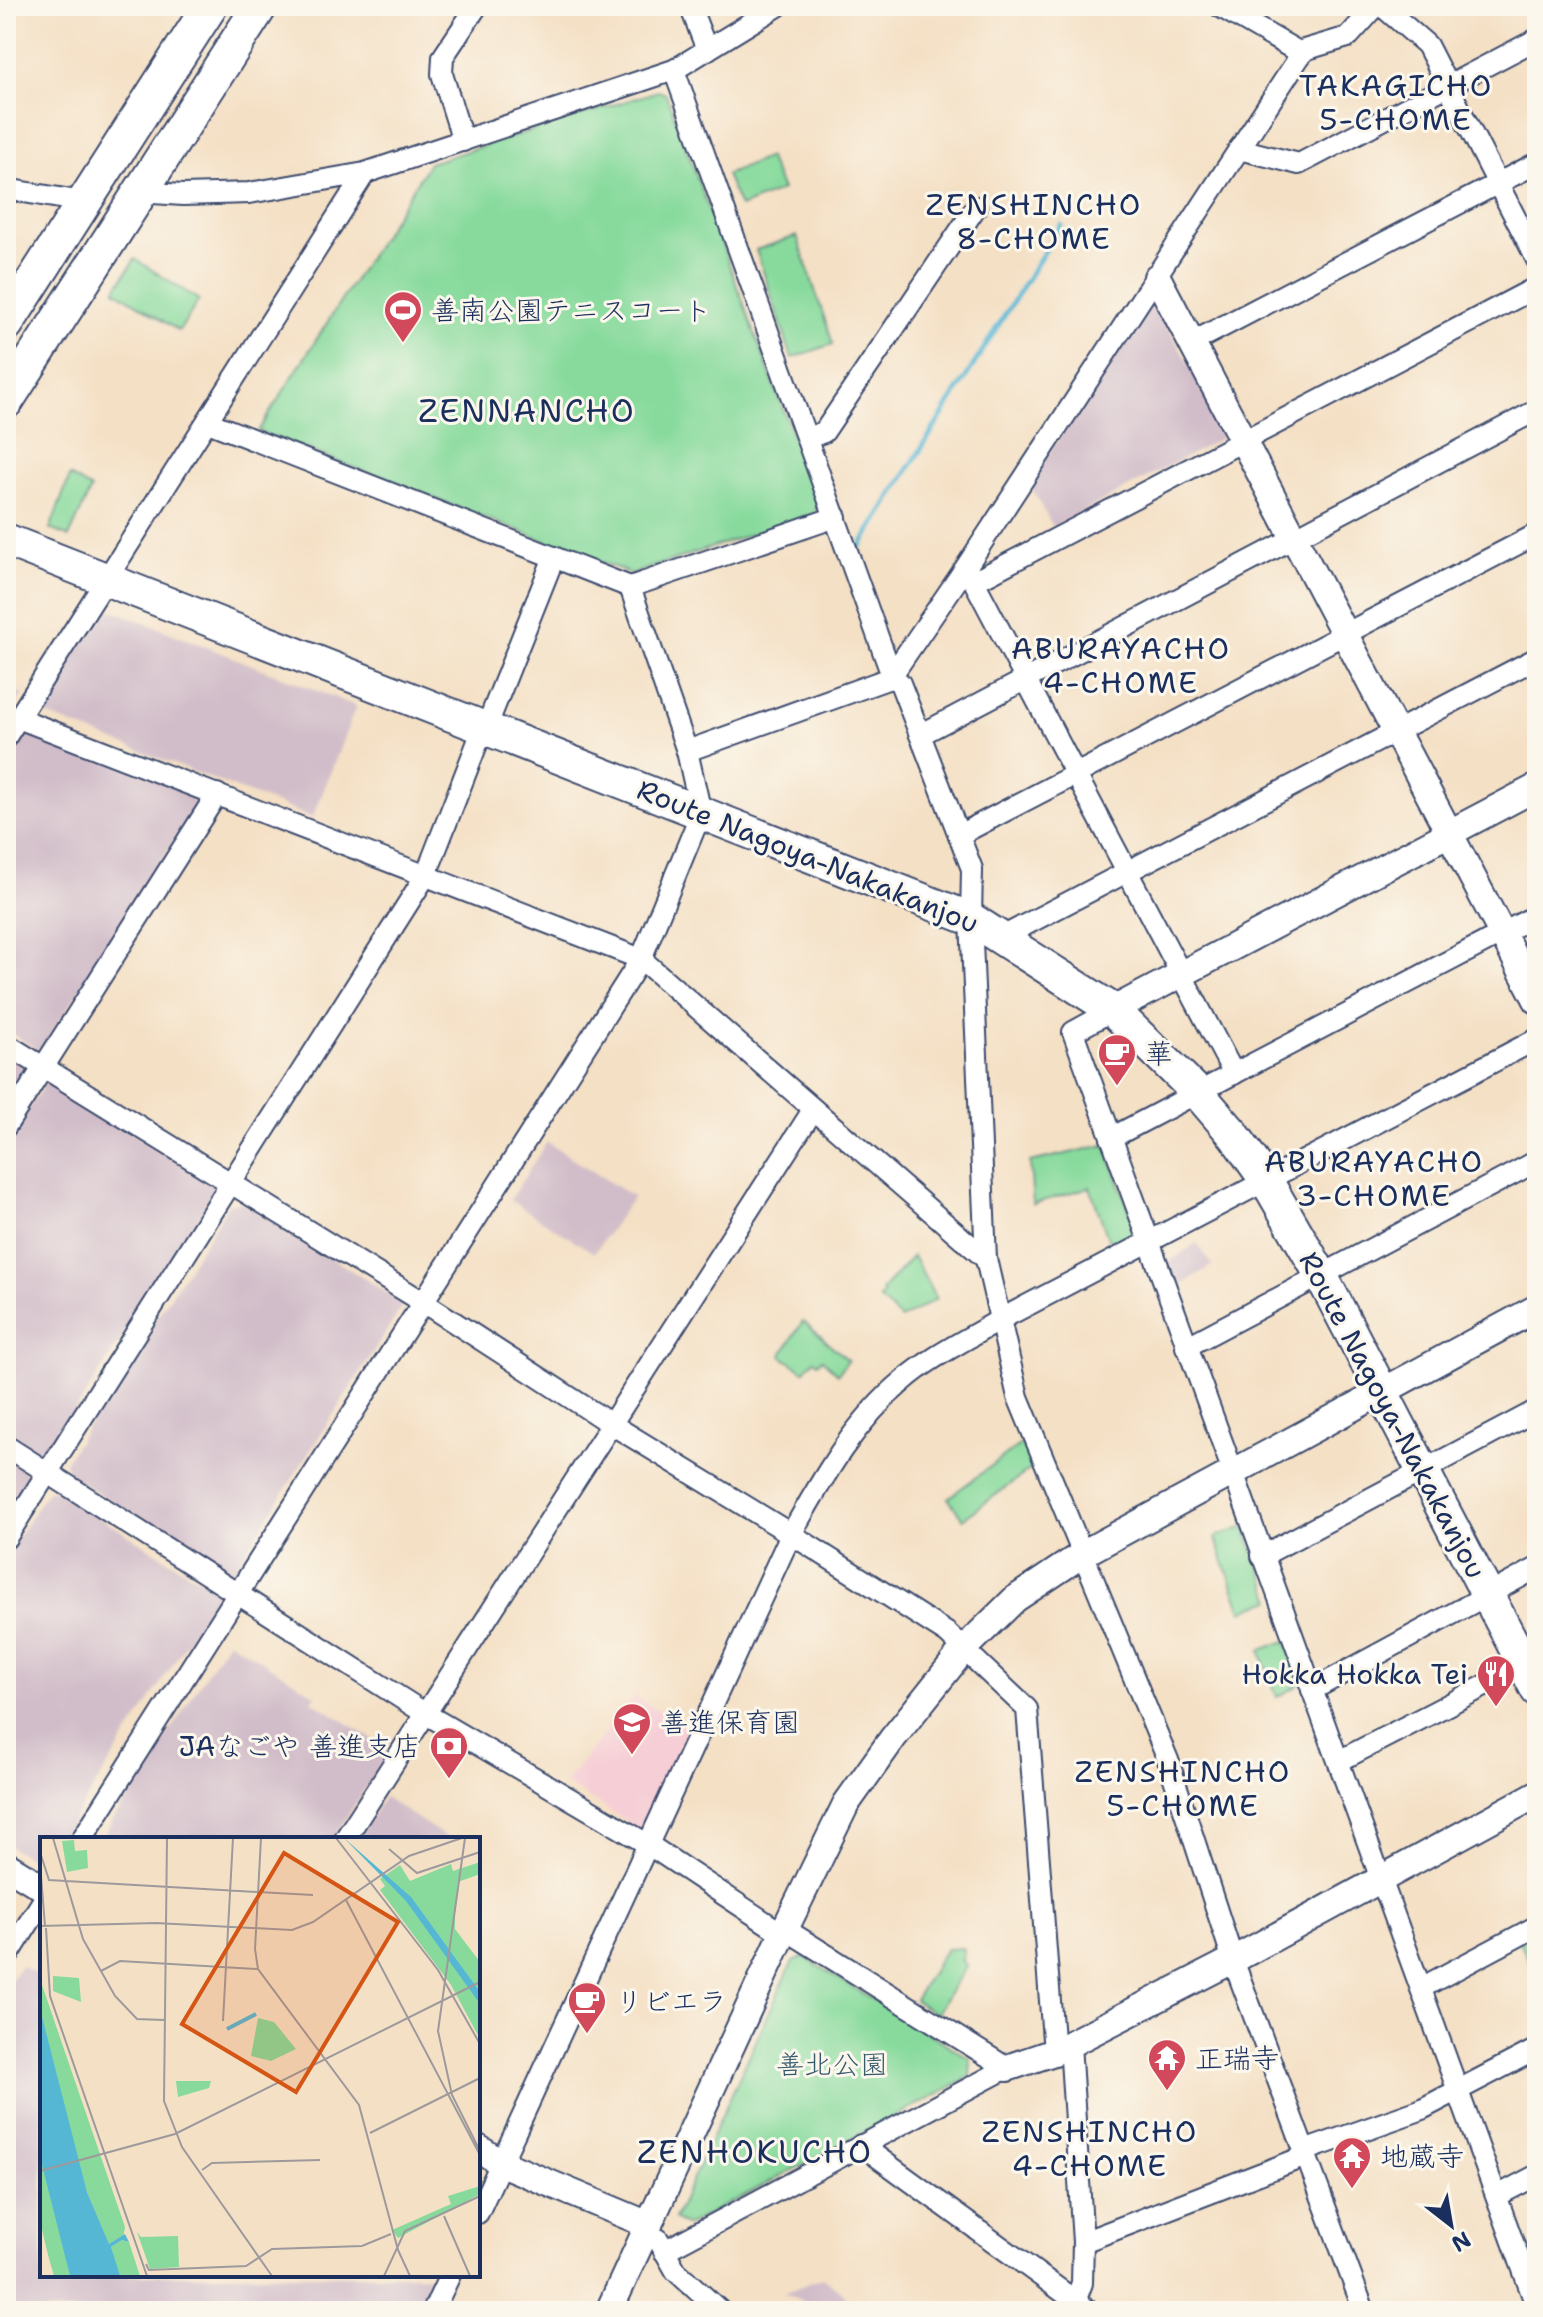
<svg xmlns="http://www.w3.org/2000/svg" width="1543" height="2317" viewBox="0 0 1543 2317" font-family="'Shantell Sans','Klee One',sans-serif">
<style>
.built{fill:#f6cfd6}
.industrial{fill:#d1bdc9}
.green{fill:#87da9c;stroke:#51847d;stroke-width:2}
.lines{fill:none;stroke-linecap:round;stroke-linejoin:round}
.stream{stroke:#56b7d5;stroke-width:5}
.minor-casing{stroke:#3c4a6d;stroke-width:24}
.tertiary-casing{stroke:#3c4a6d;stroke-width:30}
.primary-casing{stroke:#3c4a6d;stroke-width:36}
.trunk-casing{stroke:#3c4a6d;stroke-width:38}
.minor{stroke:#fff;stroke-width:20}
.tertiary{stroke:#fff;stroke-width:26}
.primary{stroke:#fff;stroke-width:32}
.trunk{stroke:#fff;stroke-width:34}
.labels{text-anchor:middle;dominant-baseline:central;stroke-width:6;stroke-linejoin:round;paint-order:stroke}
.poi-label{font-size:28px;fill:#1b2f5e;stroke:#fbf7ec;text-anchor:start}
.street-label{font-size:28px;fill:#1b2f5e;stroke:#fbf7ec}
.park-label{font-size:28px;fill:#365a6e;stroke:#fbf7ec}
.neighbourhood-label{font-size:30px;letter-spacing:2px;fill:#1b2f5e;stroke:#fbf7ec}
.quarter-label{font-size:32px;letter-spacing:2px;fill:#1b2f5e;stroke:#fbf7ec}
.inset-river{fill:none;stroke:#56b7d5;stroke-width:4}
.inset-road{fill:none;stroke:#9d999c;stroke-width:2}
.view{fill:#d45514;fill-opacity:0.15;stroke:#d45514;stroke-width:4}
.inset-edge{fill:none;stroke:#1b2f5e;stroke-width:4}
</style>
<rect width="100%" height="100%" fill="#fbf7ec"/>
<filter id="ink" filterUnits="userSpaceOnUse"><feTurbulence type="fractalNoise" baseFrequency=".0125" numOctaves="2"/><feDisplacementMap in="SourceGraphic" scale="16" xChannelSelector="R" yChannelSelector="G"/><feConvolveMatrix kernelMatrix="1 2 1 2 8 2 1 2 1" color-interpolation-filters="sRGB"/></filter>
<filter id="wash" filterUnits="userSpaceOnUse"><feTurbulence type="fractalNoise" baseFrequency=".006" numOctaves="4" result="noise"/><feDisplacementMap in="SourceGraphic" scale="32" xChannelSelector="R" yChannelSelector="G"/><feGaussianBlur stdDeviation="1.8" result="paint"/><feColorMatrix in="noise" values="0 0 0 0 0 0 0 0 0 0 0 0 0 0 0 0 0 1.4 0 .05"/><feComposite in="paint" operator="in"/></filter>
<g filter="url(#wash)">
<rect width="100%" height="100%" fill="#f4e0c5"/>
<polygon class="built" points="634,1696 689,1728 643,1828 639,1829 565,1783"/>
<g class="industrial">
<polygon points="1150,301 1154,302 1224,428 1220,439 1053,527 1029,483"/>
<polygon points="102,606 356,706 313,818 42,713 39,705"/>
<polygon points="6,685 22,695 6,719"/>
<polygon points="29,730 197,795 200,801 43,1047 36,1049 6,1030 6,757 22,731"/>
<polygon points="6,1054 25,1067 27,1074 6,1107"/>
<polygon points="50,1081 213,1184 215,1192 49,1452 34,1453 6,1435 6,1145 45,1083"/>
<polygon points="547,1142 633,1197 594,1253 510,1200"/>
<polygon points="242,1202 400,1301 402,1307 234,1570 225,1571 69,1475 65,1462 229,1204"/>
<polygon points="1197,1243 1212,1265 1174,1290 1165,1265"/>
<polygon points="6,1459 30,1474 32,1479 6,1520"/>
<polygon points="54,1489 215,1589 217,1595 61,1839 42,1839 42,1862 38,1863 6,1844 6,1556 47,1491"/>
<polygon points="228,1640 316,1695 312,1701 390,1750 333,1839 101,1839"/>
<polygon points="384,1797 449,1839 358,1839"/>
<polygon points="21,1965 42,1978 42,2275 435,2275 419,2311 6,2311 6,1988"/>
<polygon points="822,2278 843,2293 846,2300 822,2309 783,2293"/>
</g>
<g class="green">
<polygon points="658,91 666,94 818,504 815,513 632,574 258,431 429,163"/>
<polygon points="768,157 782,190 740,207 726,175"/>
<polygon points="797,236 833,344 792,358 756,250"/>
<polygon points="135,259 199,300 179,331 115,290"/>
<polygon points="70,476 91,489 69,537 50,529"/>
<polygon points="1105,1145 1137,1231 1134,1239 1112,1250 1090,1187 1033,1204 1030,1162"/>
<polygon points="913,1256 936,1299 901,1319 879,1299 884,1293 882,1290"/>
<polygon points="803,1321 848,1360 838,1374 822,1359 818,1363 814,1360 804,1371 781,1356"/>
<polygon points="1029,1438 1039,1463 963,1519 948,1498"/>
<polygon points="1245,1527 1272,1600 1242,1611 1215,1537"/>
<polygon points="1286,1641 1300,1676 1297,1686 1277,1697 1260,1650"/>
<polygon points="1537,1934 1537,1975 1520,1943"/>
<polygon points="963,1948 962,1962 967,1965 936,2014 914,2000 946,1949"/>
<polygon points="803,1957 971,2059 970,2077 686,2226 674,2219 793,1961"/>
</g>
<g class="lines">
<polyline class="stream" points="860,547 1061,225"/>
</g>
</g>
<g filter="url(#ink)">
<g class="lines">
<g class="minor-casing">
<g id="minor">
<polyline points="690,6 707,50"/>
<polyline points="1219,6 1302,54"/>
<polyline points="1382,6 1427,45 1537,260"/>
<polyline points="674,70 892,676 900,683 972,869 971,919 986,1259 1018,1397 1168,1760 1233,1960 1364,2311"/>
<polyline points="463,141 442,74 443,57 477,6"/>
<polyline points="1239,149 1299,164 1537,39"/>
<polyline points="6,189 83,202"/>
<polyline points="138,192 183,195 249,193 365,173 674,70 778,6"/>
<polyline points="1191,343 1537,163"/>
<polyline points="208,422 630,587 836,517"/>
<polyline points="807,438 824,432 976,207"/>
<polyline points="968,570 1234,1074"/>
<polyline points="975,581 1537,287"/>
<polyline points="18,718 641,959 986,1259"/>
<polyline points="486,728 554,557"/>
<polyline points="920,735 1537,410"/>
<polyline points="6,737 365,173"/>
<polyline points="687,751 890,678 966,567 1304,50 1348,37 1376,6"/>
<polyline points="959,835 1537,534"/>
<polyline points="1002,937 1537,658"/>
<polyline points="1113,1010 1073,1032 1537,2308"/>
<polyline points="6,1044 423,1302 611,1424 791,1534 947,1633 1027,1709 1054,2052"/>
<polyline points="6,1126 217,794"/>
<polyline points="1111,1138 1537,915"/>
<polyline points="1186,1347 1537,1161"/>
<polyline points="6,1446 426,1714 649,1845 783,1934"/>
<polyline points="6,1538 426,875 484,726"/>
<polyline points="1262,1556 1537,1410"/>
<polyline points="1312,1690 1537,1568"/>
<polyline points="1339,1761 1533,1661"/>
<polyline points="82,1839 641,959 701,813 687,751 630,587"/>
<polyline points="345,1839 813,1110"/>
<polyline points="6,1959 42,1902"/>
<polyline points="1421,1988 1537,1926"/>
<polyline points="1070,2044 1083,2242 1082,2283 1075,2302 1076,2311"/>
<polyline points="861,2145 1089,2311"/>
<polyline points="1304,2151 1420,2110 1537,2049"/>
<polyline points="1497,2196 1537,2175"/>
<path d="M478,2213L791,1534C823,1478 853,1423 903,1381C932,1356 968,1339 1001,1319L1537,1039"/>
<polyline points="658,2239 676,2271 720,2311"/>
<polyline points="1083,2242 1306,2156"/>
<polyline points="664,2251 1007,2068 785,1929"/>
<polyline points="433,2311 450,2275"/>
</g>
</g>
<g class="tertiary-casing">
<g id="tertiary">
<polyline points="1157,277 1537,1000"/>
<polyline points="1113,1010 1537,787"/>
<polyline points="6,1865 42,1887"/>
<polyline points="1007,2068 1054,2052 1233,1960 1537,1794"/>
<polyline points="478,2148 501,2163 649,2225"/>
<polyline points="609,2311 785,1929 846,1804 893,1738 964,1649 1015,1599 1084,1553 1537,1308"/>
</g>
</g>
<g class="primary-casing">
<polyline id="primary" points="6,540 971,919 1113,1010 1198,1093 1234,1135 1266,1180 1321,1275 1537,1690"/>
</g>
<g class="trunk-casing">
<g id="trunk">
<polyline points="6,324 210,6"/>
<polyline points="6,401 260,6"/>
</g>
</g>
<use href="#minor" class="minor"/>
<use href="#tertiary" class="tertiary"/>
<use href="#primary" class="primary"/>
<use href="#trunk" class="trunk"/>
</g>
</g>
<defs>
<g id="stadium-pin" transform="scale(2)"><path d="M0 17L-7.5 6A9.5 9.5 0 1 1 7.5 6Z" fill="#d1495b" stroke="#fbf7ec"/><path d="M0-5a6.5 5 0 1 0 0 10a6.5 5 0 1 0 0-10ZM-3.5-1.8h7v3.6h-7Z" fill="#fff"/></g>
<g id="cafe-pin" transform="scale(2)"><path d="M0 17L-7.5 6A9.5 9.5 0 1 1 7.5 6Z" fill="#d1495b" stroke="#fbf7ec"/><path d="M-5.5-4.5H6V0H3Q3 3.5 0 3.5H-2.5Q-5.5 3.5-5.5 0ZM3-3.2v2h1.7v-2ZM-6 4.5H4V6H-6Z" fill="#fff"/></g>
<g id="restaurant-pin" transform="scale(2)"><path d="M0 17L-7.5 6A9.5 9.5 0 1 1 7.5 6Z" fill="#d1495b" stroke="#fbf7ec"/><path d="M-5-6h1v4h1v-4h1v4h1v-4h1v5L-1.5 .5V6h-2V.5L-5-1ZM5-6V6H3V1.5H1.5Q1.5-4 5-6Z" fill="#fff"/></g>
<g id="school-pin" transform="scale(2)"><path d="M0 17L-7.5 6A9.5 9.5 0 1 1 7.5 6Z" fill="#d1495b" stroke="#fbf7ec"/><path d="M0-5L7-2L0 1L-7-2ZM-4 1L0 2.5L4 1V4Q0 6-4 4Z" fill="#fff"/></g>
<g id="bank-pin" transform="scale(2)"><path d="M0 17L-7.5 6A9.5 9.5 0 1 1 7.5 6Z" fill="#d1495b" stroke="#fbf7ec"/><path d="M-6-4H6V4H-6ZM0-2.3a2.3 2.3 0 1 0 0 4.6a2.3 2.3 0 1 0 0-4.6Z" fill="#fff"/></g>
<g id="temple-pin" transform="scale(2)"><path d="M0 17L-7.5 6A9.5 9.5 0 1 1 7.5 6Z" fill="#d1495b" stroke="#fbf7ec"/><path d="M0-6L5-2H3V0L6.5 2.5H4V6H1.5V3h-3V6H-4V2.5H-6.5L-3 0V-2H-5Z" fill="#fff"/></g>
</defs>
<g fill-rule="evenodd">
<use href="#stadium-pin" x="403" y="310"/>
<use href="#cafe-pin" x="1117" y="1053"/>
<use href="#restaurant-pin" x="1496" y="1674"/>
<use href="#school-pin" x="632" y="1722"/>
<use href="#bank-pin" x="449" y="1746"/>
<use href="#cafe-pin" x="587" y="2001"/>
<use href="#temple-pin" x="1167" y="2058"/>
<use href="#temple-pin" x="1352" y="2156"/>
</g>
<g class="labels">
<g class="poi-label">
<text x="431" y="310">善南公園テニスコート</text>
<text x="1145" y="1053">華</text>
<text x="1468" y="1674" text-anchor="end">Hokka Hokka Tei</text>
<text x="660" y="1722">善進保育園</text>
<text x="421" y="1746" text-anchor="end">JAなごや 善進支店</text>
<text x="615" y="2001">リビエラ</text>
<text x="1195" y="2058">正瑞寺</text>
<text x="1380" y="2156">地蔵寺</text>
</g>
<g class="street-label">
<text transform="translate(808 856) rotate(22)">Route Nagoya-Nakakanjou</text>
<text transform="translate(1393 1415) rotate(62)">Route Nagoya-Nakakanjou</text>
</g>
<g class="park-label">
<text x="832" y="2064">善北公園</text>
</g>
<g class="neighbourhood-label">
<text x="1396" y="85">TAKAGICHO<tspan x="1396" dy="34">5-CHOME</tspan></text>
<text x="1034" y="204">ZENSHINCHO<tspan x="1034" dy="34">8-CHOME</tspan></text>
<text x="1121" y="648">ABURAYACHO<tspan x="1121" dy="34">4-CHOME</tspan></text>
<text x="1374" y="1161">ABURAYACHO<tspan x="1374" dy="34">3-CHOME</tspan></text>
<text x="1183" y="1771">ZENSHINCHO<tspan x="1183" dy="34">5-CHOME</tspan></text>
<text x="1090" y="2131">ZENSHINCHO<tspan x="1090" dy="34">4-CHOME</tspan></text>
</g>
<g class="quarter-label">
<text x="527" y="410">ZENNANCHO</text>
<text x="755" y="2151">ZENHOKUCHO</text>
</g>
</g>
<g transform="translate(40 1837)">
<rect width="440" height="440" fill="#f4e0c5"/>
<path d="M34,3L35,14L47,13L48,31L27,35L22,4ZM440,25V37L418,45L415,71V92L440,125V202L411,148L340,53L345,49L340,42L360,28L370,44L411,27L413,34ZM13,139L39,141L41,165L13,154ZM1,145L85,390L83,401L69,408L47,355L16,244L0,173ZM218,181L234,185L256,212L231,224L211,219ZM136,244H171L169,251L138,260ZM0,320L7,340L30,439H14L8,418L0,384ZM440,349V357L358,401L352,393L411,367L408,359ZM97,395L101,400L138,399L139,430L110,432ZM82,403L89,405L100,439H80L76,432L71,410Z" fill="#87da9c"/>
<path d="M304,1L371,60L440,155V167L366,64ZM0,172L47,355L69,407L85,397L89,405L82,403L71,410L80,439H30L0,320Z" fill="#56b7d5"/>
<path class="inset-river" d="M187,192L216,177"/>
<path class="inset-road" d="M13,1L43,102L75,159L97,182L124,183M127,1L124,264L142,310L232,439M221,1L215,112L218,132L319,268L358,413M296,1L398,133L440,207M425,1L398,194L412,258L440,314M349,12L377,36L440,15M0,15L9,43L218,55M0,26L5,89M218,55L273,58M306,63L440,318M0,89L116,86L252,93L273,85L369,19L422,1M6,91L10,159L107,439M61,134L80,124L218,132M183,184L193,1M330,296L440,241M162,333L172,326L280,323M0,334L135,297L440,145M404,379L430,439M358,413L370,439M106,427L109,433L206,429L232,412L322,409L351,397M344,439L365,394L440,359"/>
<path class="view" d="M244,16L358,85L256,255L142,187Z"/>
<rect width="440" height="440" class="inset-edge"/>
</g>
<rect width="1543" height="2317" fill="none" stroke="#fbf7ec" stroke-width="32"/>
<g transform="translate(1451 2225) rotate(149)" stroke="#fbf7ec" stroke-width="6" paint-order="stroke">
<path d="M0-6L14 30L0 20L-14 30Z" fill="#1b2f5e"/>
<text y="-12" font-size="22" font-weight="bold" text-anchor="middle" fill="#1b2f5e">N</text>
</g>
</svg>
